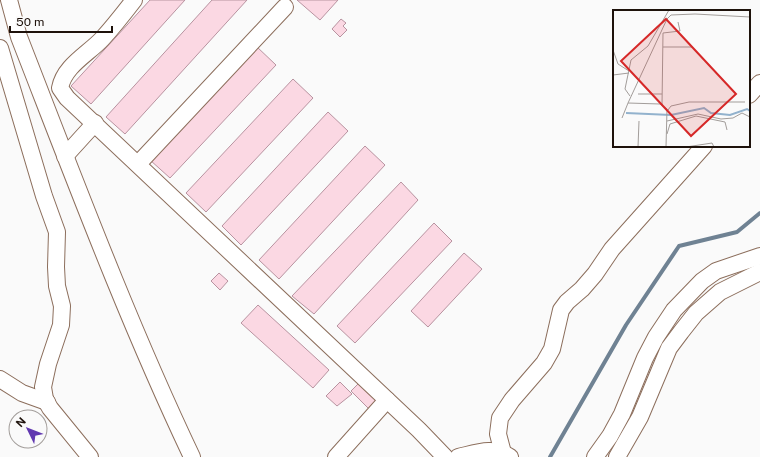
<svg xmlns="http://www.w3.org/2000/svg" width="760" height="457" viewBox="0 0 760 457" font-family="'Public Sans',sans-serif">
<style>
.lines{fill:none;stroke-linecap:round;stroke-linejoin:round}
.stream{stroke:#6f8293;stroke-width:4}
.building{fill:#fbd8e3;stroke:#b893a0}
.street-casing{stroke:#8c6e5c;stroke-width:18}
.street{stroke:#fff;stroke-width:16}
.inset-river{fill:none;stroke:#92b2cd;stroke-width:2}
.inset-road{fill:none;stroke:#a29d9a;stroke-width:1}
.view{fill:#d62828;fill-opacity:0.15;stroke:#d62828;stroke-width:2}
.inset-edge{fill:none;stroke:#1e120b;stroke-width:2}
</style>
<rect width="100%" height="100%" fill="#fafafa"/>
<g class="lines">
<polyline class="stream" points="550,457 626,325 679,246 737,232 760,213"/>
</g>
<g class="building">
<polygon points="150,0 185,0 91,104 71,86"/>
<polygon points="212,0 247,0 125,134 106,117"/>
<polygon points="297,0 338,0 320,20"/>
<polygon points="341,19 346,23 343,26 347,30 340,37 332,29"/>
<polygon points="256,46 276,65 170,178 150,160"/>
<polygon points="293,79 313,98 206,212 186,193"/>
<polygon points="328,112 348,131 241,245 222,226"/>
<polygon points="365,146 385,165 279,279 259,260"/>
<polygon points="401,182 418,200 314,314 292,296"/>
<polygon points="434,223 452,241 355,343 337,326"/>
<polygon points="464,253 482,269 428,327 411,311"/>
<polygon points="219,273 228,281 220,290 211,281"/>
<polygon points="258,305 329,370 313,388 241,323"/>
<polygon points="340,382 352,394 337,406 326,396"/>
<polygon points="360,382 379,401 370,410 351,391"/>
</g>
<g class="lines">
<g class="street-casing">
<g id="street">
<path d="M9,0L19,37C74,178 127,320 192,457"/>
<path d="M134,0C124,13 113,27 102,39C88,54 64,66 60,88L67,98L419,430L445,457"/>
<polyline points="0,48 44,196 57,232 56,267 57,286 62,306 61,325 48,364 43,387 45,399 50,408 90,457"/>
<polyline points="749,95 760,83"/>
<polyline points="65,156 95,123"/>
<polyline points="138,164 285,7"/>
<polyline points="0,379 22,393 47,402"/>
<polyline points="503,453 498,434 500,418 512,400 544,363 552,349 561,310 567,302 582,289 595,274 612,249 704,146"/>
<polyline points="336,457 387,400"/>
<path d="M458,457C476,453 494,446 510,457"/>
<polyline points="595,457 610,436 622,414 645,358 656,337 674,310 702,281 716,271 760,256"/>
<polyline points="617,457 640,417 669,348 681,332 696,313 720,292 760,272"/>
</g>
</g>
<use href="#street" class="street"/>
</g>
<g transform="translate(613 10)">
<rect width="137" height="137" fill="#fafafa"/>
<path class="inset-river" d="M13,103L58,105L91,98L98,103L117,105L134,99L137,101"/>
<path class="inset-road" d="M50,37H79M0,40L5,54L16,61M0,65L16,63M25,84H49M17,86L12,79L18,50L35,36L56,0M49,95L50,23L67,21L65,12M55,100L58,96L76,92H132M9,108L15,93M54,111L85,104L108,109L120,108L129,103L137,107M54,124L57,114L83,106L112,112L114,120M25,137L26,111M53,137L54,99L47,94L15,93L54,9L58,5L82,4L137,7M73,137L99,133L101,137"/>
<path class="view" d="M53,9L123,84L78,126L8,51Z"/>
<rect width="137" height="137" class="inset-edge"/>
</g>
<g transform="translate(28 429) rotate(313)"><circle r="19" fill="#fafafa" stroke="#a29d9a"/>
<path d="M0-3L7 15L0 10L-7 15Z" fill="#6138b0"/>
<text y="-6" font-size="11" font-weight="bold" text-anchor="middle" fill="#1e120b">N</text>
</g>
<path d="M10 26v6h102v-6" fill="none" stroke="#1e120b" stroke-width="2"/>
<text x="16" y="26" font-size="12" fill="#1e120b" stroke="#fafafa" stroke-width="3" paint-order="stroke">50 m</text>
</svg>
